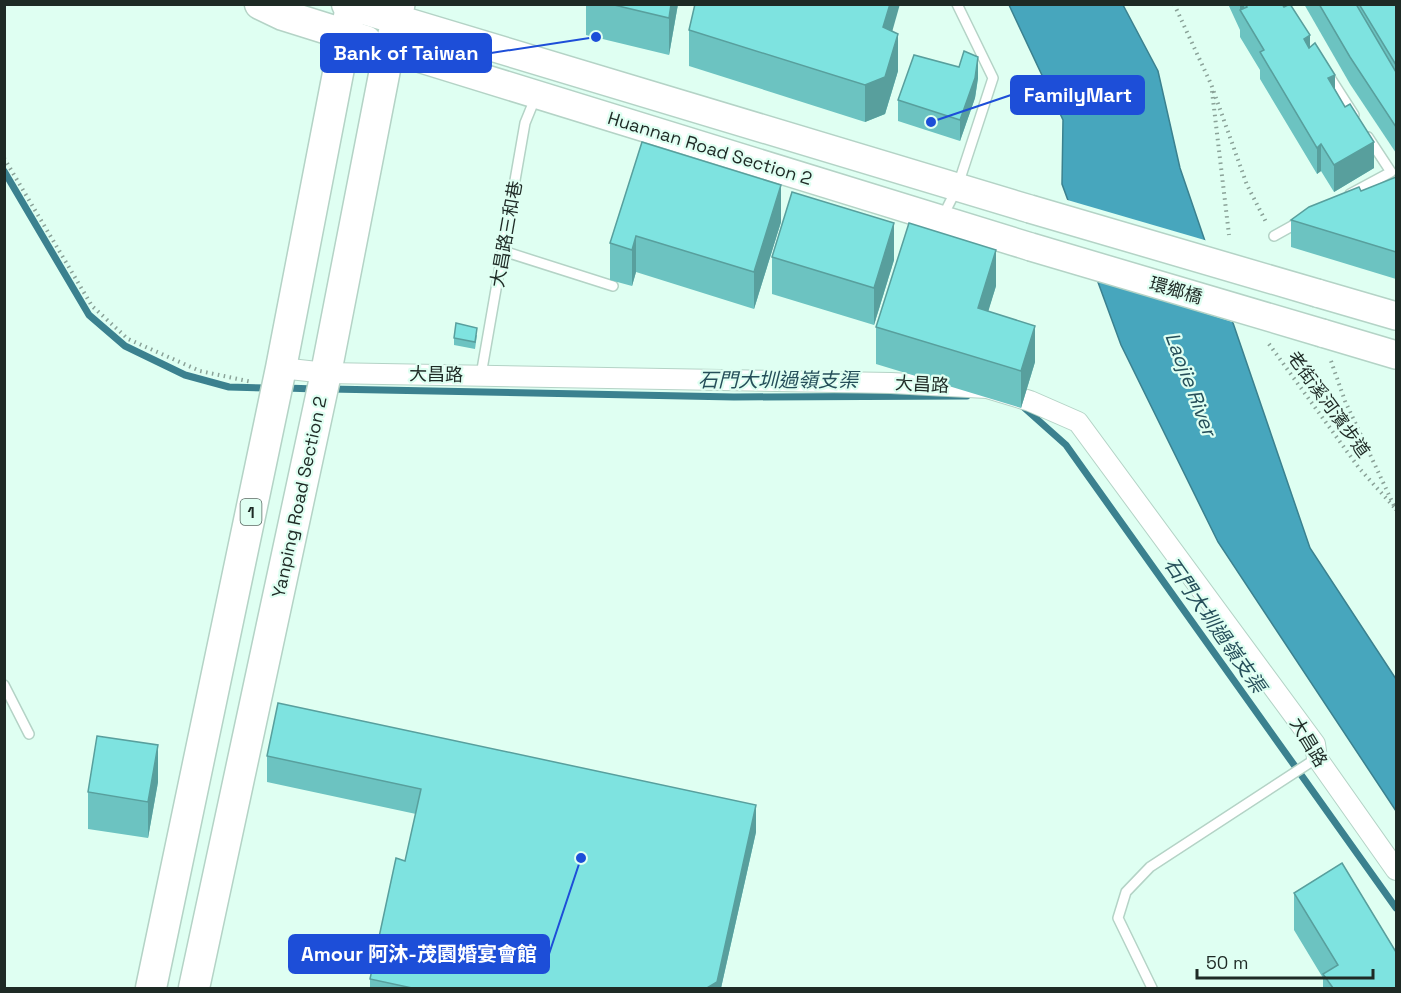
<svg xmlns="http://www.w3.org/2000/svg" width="1401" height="993" viewBox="0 0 1401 993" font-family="'Space Grotesk','Noto Sans TC',sans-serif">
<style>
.water{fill:#47a6bd;stroke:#3b818f;stroke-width:1.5}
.pier{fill:#dffff2}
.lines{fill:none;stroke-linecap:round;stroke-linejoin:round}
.stream{stroke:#3b818f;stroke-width:7}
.lane-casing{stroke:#b4d3c6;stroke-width:12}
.street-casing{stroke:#b4d3c6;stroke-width:22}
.secondary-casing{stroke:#b4d3c6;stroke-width:30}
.primary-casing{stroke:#b4d3c6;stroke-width:33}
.path{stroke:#8aa298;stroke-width:4;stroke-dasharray:1.5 4.5;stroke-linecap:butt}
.lane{stroke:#fff;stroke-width:9}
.street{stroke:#fff;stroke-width:20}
.secondary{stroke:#fff;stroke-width:27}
.primary{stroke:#fff;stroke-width:30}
.secondary-bridge-casing{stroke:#b4d3c6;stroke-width:30;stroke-linecap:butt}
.secondary-bridge{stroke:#fff;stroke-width:27}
.wall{fill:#6cc3c1}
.shaded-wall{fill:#589f9d}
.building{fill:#7ee3e0;stroke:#589f9d;stroke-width:1.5}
.labels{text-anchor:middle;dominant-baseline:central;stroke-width:4.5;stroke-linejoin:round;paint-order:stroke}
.shield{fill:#dffff2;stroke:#586a62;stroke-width:1.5}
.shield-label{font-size:16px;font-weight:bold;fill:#1e2a25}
.street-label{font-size:18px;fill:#1e2a25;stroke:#dffff2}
.water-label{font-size:20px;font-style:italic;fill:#264f5a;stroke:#dffff2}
.leader{fill:none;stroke:#1d4ed8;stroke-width:2}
.callout-dot{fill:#1d4ed8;stroke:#dffff2;stroke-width:2}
.callout{fill:#1d4ed8;stroke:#1d4ed8;stroke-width:2}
.callout-label{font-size:20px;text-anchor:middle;font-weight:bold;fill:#fff}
</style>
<rect width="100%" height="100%" fill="#dffff2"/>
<polygon class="water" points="1009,5 1123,5 1158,71 1180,168 1310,548 1396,679 1396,811 1218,542 1121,345 1062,184 1063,120"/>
<polygon class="pier" points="1064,199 1208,241 1236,323 1094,279"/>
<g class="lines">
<g class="stream">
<polyline points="4,171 89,315 125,346 185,375 229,387 268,388"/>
<polyline points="285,388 316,389"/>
<polyline points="330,389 734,397 967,396"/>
<polyline points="1020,404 1066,445 1396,908"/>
</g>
<g class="lane-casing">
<g id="lane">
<polyline points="1329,76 1354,115"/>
<polyline points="1350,194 1391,172 1368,137"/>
<polyline points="943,216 957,188 993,78 957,4"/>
<polyline points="1274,236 1301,221"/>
<polyline points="503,251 613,286"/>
<polyline points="481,375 525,123 536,96"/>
<polyline points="4,685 29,734"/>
<polyline points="1152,988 1118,918 1126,892 1150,867 1317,758"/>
</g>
</g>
<g class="street-casing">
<polyline id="street" points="281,368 326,373 891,383 987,388 1030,401 1078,422 1315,744 1317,758 1396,870"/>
</g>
<g class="secondary-casing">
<g id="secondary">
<polyline points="401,4 398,19 1030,209"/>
<polyline points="389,49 1031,247"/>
<polyline points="1317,293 1396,316"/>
<polyline points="1322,333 1396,355"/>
</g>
</g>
<g class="primary-casing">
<g id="primary">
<polyline points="260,4 283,15 366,41"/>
<polyline points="151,988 281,368 351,6"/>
<polyline points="194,988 326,373 389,49 398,19 347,4"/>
</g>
</g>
<g class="path">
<polyline points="1174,4 1211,84 1247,185 1266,222"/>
<polyline points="1212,91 1229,235"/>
<polyline points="4,158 92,306 128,339 200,371 252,382"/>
<polyline points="1269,344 1359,468 1394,507"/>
<polyline points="1331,361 1345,401 1396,510"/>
</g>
<use href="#lane" class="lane"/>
<use href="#street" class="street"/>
<use href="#secondary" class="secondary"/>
<use href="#primary" class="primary"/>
<g class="secondary-bridge-casing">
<g id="secondary-bridge">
<polyline points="1030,209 1317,293"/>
<polyline points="1031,247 1322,333"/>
</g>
</g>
<use href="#secondary-bridge" class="secondary-bridge"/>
</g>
<g class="wall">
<polygon points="586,4 678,4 669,55 586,35"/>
<polygon points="1228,4 1285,4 1285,7 1310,47 1335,89 1374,168 1334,192 1321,171 1317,174 1260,79 1260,70 1240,37 1240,29 1240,30"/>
<polygon points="1304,4 1396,4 1396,153 1350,84"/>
<polygon points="689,30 892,32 898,71 885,114 865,122 689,66"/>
<polygon points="978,78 975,98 960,141 898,121 898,100"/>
<polygon points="642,142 781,222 754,309 636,272 632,286 610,280 610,243"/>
<polygon points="1396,177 1396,279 1291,247 1291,220 1361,191"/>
<polygon points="772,257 894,260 874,325 772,294"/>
<polygon points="996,286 988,311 1035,362 1021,408 876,364 876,327"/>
<polygon points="477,335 475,349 454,345 454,338"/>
<polygon points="267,756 756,832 721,988 370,988 370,979 405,861 416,814 267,782"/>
<polygon points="158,782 148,838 88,829 88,792"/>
<polygon points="1294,893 1396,988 1323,988 1323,978 1294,930"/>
</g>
<g class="shaded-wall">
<polygon points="671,4 678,4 669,55 669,18"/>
<polygon points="890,4 900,4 883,64 883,27"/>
<polygon points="1240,4 1244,4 1244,16 1240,10 1240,30"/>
<polygon points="898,34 898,71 885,114 865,122 865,85"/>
<polygon points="1310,35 1310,62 1304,39"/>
<polygon points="978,57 978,78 975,98 960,141 960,120"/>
<polygon points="1335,75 1335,102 1328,78"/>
<polygon points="1374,142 1374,168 1334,192 1334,165"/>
<polygon points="1321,144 1321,171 1317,174 1317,148"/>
<polygon points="781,185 781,222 754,309 754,272"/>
<polygon points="894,223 894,260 874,325 874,288"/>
<polygon points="636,236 636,272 632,286 632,250"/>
<polygon points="996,250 996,286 978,345 978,308"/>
<polygon points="1035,326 1035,362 1021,408 1021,371"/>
<polygon points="158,745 158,782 148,838 148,802"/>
<polygon points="756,805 756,832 721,988 707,988"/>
</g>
<g class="building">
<polygon points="610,4 671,4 669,18"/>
<polygon points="695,4 890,4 883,27 898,34 885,77 865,85 689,30"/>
<polygon points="1246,4 1282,4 1284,7 1290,4 1310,35 1304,39 1309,48 1315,43 1335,75 1328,78 1345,107 1350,104 1374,142 1334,165 1321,144 1317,148 1260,52 1264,50 1240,10 1247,7"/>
<polygon points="1319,4 1356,4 1396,72 1396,127 1350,57"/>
<polygon points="1359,4 1396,4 1396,65"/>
<polygon points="964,51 978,57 975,78 960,120 898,100 914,55 959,67"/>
<polygon points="642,142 781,185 754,272 636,236 632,250 610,243"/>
<polygon points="1396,177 1396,252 1291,220 1309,207 1359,187 1361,191"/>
<polygon points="792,192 894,223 874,288 772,257"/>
<polygon points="909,223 996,250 978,308 1035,326 1021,371 876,327"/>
<polygon points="456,323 477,328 475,342 454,338"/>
<polygon points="278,703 756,805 717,982 707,988 412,988 370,979 396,858 405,861 421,789 267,756"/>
<polygon points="97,736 158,745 148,802 88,792"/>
<polygon points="1342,863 1396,952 1396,988 1333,988 1323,974 1338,965 1294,893"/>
</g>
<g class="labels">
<rect class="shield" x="240.5" y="499" width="21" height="26" rx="4.5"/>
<g class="shield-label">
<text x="251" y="512">1</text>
</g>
<g class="street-label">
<text transform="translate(710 148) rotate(17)">Huannan Road Section 2</text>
<text transform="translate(506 234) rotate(-80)">大昌路三和巷</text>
<text transform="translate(1176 290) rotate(16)">環鄉橋</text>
<text transform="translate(436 374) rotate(1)">大昌路</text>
<text transform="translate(922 384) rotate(3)">大昌路</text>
<text transform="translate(1329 404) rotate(54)">老街溪河濱步道</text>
<text transform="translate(299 497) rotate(-78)">Yanping Road Section 2</text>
<text transform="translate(1309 742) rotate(59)">大昌路</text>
</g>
<g class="water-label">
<text x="778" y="380">石門大圳過嶺支渠</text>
<text transform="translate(1191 384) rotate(69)">Laojie River</text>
<text transform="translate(1215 625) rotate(55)">石門大圳過嶺支渠</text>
</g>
</g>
<path class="leader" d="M596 37L491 53M931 122L1011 95M581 858L549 954"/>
<g class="callout-dot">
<circle cx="596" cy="37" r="6"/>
<circle cx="931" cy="122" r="6"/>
<circle cx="581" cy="858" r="6"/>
</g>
<g class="callout">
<rect x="321" y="34" width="170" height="38" rx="6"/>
<rect x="1011" y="76" width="133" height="38" rx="6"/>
<rect x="289" y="935" width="260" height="38" rx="6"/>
</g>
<g class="callout-label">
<text x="406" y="60">Bank of Taiwan</text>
<text x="1078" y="102">FamilyMart</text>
<text x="419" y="961">Amour 阿沐-茂園婚宴會館</text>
</g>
<rect width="1401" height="993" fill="none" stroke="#1e2a25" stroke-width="12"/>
<path d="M1197 969v9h176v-9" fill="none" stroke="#1e2a25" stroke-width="3"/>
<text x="1206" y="969" font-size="18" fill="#1e2a25" stroke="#dffff2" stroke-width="4.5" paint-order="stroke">50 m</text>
</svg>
